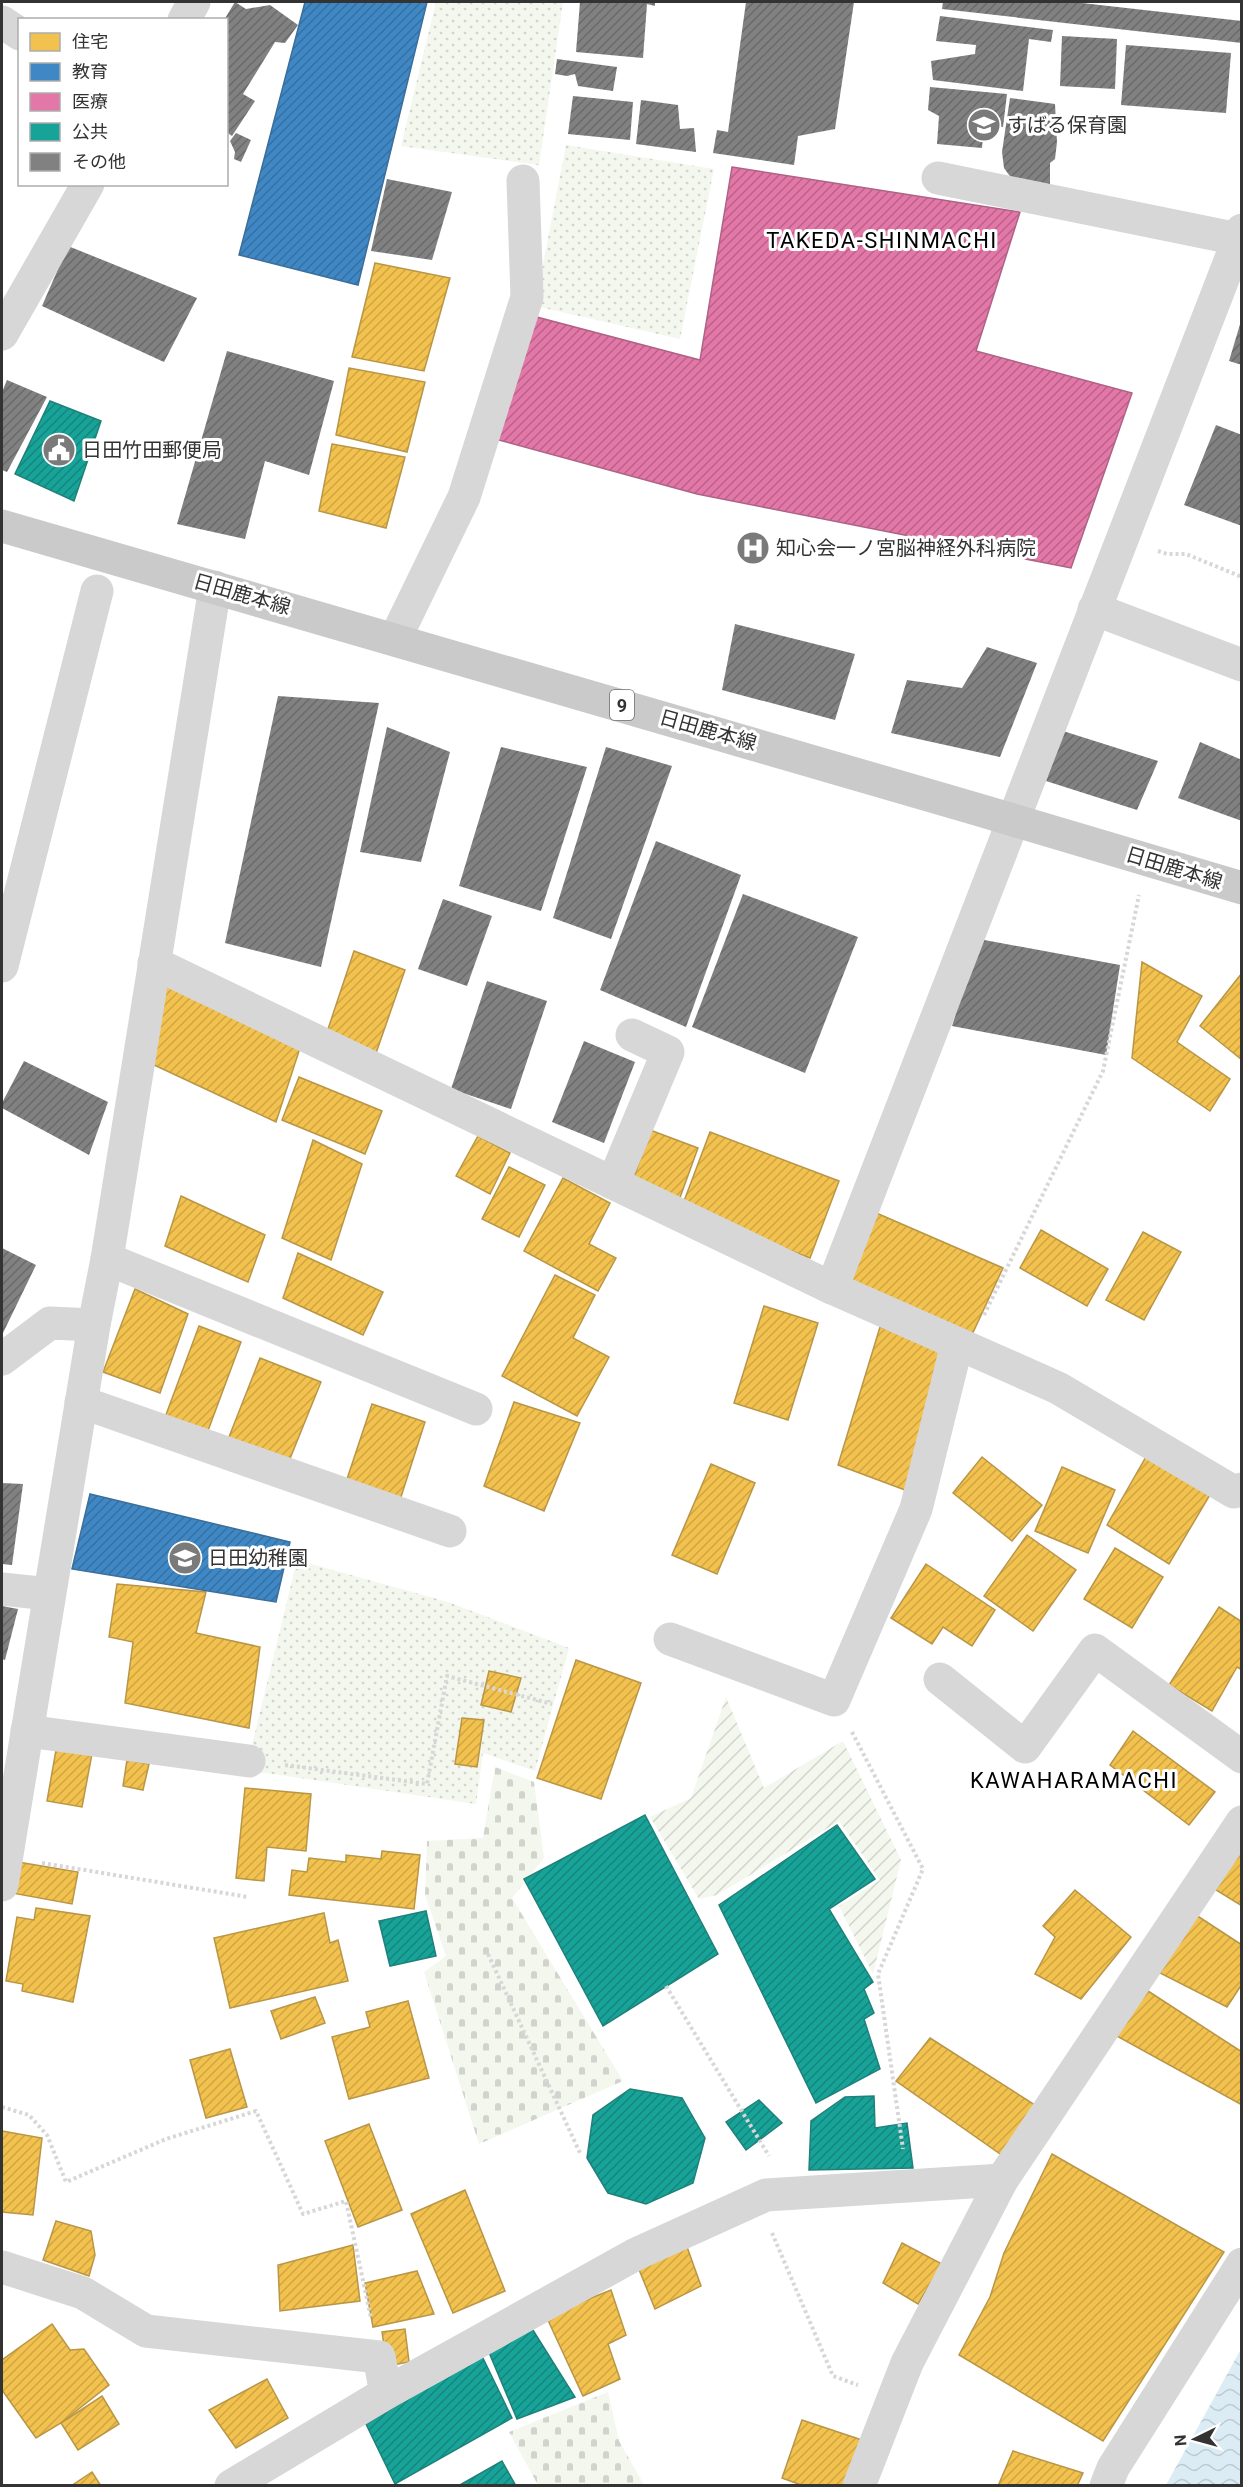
<svg xmlns="http://www.w3.org/2000/svg" width="1243" height="2487" viewBox="0 0 1243 2487" font-family="Roboto,'Noto Sans JP',sans-serif">
<style>
.grass{fill:url(#grass-dots)}
.cemetery{fill:url(#cemetery-stones)}
.garden{fill:url(#garden-furrows)}
.water{fill:url(#water-waves)}
.homes{fill:url(#homes-hatch);stroke:#b99646;stroke-width:1.5}
.schools{fill:url(#schools-hatch);stroke:#3b6e99;stroke-width:1.5}
.health{fill:url(#health-hatch);stroke:#ae6385;stroke-width:1.5}
.public{fill:url(#public-hatch);stroke:#1f817a;stroke-width:1.5}
.building{fill:url(#building-hatch)}
.lines{fill:none;stroke-linecap:round;stroke-linejoin:round}
.path{stroke:#d7d7d7;stroke-width:4;stroke-dasharray:3 3;stroke-linecap:butt}
.minor{stroke:#d7d7d7;stroke-width:33}
.major{stroke:#cacaca;stroke-width:33}
.labels{text-anchor:middle;dominant-baseline:central;stroke-width:6;stroke-linejoin:round;paint-order:stroke}
.shield{fill:#fff;stroke:#707070;stroke-width:1.5}
.shield-label{font-size:18px;font-weight:bold;fill:#333}
.poi-label{font-size:20px;fill:#333;stroke:#fff;text-anchor:start}
.street-label{font-size:20px;fill:#333;stroke:#fff}
.quarter-label{font-size:22px;letter-spacing:1.5px;fill:#000;stroke:#fff}
</style>
<defs>
<pattern id="grass-dots" width="8" height="8" patternUnits="userSpaceOnUse" patternTransform="scale(1.5)"><rect width="8" height="8" fill="#f3f7ee"/><path d="M2 2h.1M6 6h.1" fill="none" stroke="#d1d4cd" stroke-width="1.8" stroke-linecap="round"/></pattern>
<pattern id="cemetery-stones" width="16" height="16" patternUnits="userSpaceOnUse" patternTransform="scale(1.5)"><rect width="16" height="16" fill="#f3f7ee"/><path d="M2 7V4a2 2 0 0 1 4 0v3zM10 15v-3a2 2 0 0 1 4 0v3z" fill="#d1d4cd"/></pattern>
<pattern id="garden-furrows" width="10" height="10" patternUnits="userSpaceOnUse" patternTransform="scale(1.5)"><rect width="10" height="10" fill="#f3f7ee"/><path d="M-1 1l2-2M0 10L10 0M9 11l2-2" fill="none" stroke="#d1d4cd"/></pattern>
<pattern id="water-waves" width="16" height="10" patternUnits="userSpaceOnUse" patternTransform="scale(1.5)"><rect width="16" height="10" fill="#dcecf4"/><path d="M0 5q4-4 8 0t8 0" fill="none" stroke="#bdcbd2"/></pattern>
<pattern id="homes-hatch" width="6" height="6" patternUnits="userSpaceOnUse" patternTransform="scale(1.5)"><rect width="6" height="6" fill="#f2c14e"/><path d="M-1 1l2-2M0 6l6-6M5 7l2-2" fill="none" stroke="#d0a645"/></pattern>
<pattern id="schools-hatch" width="6" height="6" patternUnits="userSpaceOnUse" patternTransform="scale(1.5)"><rect width="6" height="6" fill="#3f88c5"/><path d="M-1 1l2-2M0 6l6-6M5 7l2-2" fill="none" stroke="#3570a1"/></pattern>
<pattern id="health-hatch" width="6" height="6" patternUnits="userSpaceOnUse" patternTransform="scale(1.5)"><rect width="6" height="6" fill="#e377a8"/><path d="M-1 1l2-2M0 6l6-6M5 7l2-2" fill="none" stroke="#b96289"/></pattern>
<pattern id="public-hatch" width="6" height="6" patternUnits="userSpaceOnUse" patternTransform="scale(1.5)"><rect width="6" height="6" fill="#17a398"/><path d="M-1 1l2-2M0 6l6-6M5 7l2-2" fill="none" stroke="#15857d"/></pattern>
<pattern id="building-hatch" width="6" height="6" patternUnits="userSpaceOnUse" patternTransform="scale(1.5)"><rect width="6" height="6" fill="#818181"/><path d="M-1 1l2-2M0 6l6-6M5 7l2-2" fill="none" stroke="#6a6a6a"/></pattern>
</defs>
<rect width="100%" height="100%" fill="#fff"/>
<g class="grass">
<polygon points="436,2 563,2 539,165 401,146"/>
<polygon points="566,145 714,169 680,339 535,306"/>
<polygon points="297,1560 448,1602 569,1648 535,1771 483,1753 476,1804 246,1770"/>
</g>
<g class="cemetery">
<polygon points="495,1767 534,1782 544,1858 512,1898 623,2081 479,2144 424,1972 446,1956 425,1895 427,1841 483,1838"/>
<polygon points="608,2392 619,2441 644,2485 538,2485 509,2432"/>
</g>
<polygon class="garden" points="726,1697 764,1788 843,1741 901,1860 873,1974 839,1906 880,1880 839,1821 717,1895 699,1899 650,1817 691,1798"/>
<polygon class="water" points="1241,2349 1241,2485 1166,2485"/>
<g class="homes">
<polygon points="375,263 450,278 424,371 352,357"/>
<polygon points="349,368 425,382 407,452 336,435"/>
<polygon points="332,444 405,457 386,528 319,511"/>
<polygon points="354,951 405,970 375,1056 325,1038"/>
<polygon points="1142,962 1202,996 1177,1042 1230,1079 1210,1111 1132,1058"/>
<polygon points="1242,973 1242,1060 1200,1026"/>
<polygon points="165,982 300,1048 276,1122 152,1064"/>
<polygon points="299,1077 382,1111 365,1154 282,1120"/>
<polygon points="650,1130 698,1148 678,1203 631,1186"/>
<polygon points="710,1132 839,1181 810,1258 681,1209"/>
<polygon points="478,1136 510,1153 490,1194 456,1176"/>
<polygon points="313,1140 362,1164 331,1260 282,1238"/>
<polygon points="509,1167 545,1185 519,1237 482,1219"/>
<polygon points="563,1178 610,1203 589,1244 616,1258 598,1291 524,1251"/>
<polygon points="181,1196 265,1235 248,1282 165,1246"/>
<polygon points="874,1212 1003,1268 970,1339 843,1285"/>
<polygon points="1041,1230 1108,1269 1087,1306 1020,1268"/>
<polygon points="1143,1232 1181,1252 1144,1320 1106,1300"/>
<polygon points="298,1253 383,1292 363,1335 283,1298"/>
<polygon points="555,1275 595,1295 573,1338 609,1357 577,1416 502,1376"/>
<polygon points="135,1289 188,1314 160,1393 103,1372"/>
<polygon points="764,1306 818,1323 788,1420 734,1403"/>
<polygon points="199,1326 241,1342 206,1436 164,1420"/>
<polygon points="880,1327 946,1348 905,1490 838,1465"/>
<polygon points="260,1358 321,1382 287,1466 227,1442"/>
<polygon points="514,1402 580,1423 544,1511 484,1486"/>
<polygon points="372,1404 425,1422 400,1500 346,1482"/>
<polygon points="1147,1455 1211,1493 1169,1564 1107,1525"/>
<polygon points="982,1457 1042,1505 1012,1541 953,1493"/>
<polygon points="711,1464 755,1483 717,1574 672,1555"/>
<polygon points="1062,1467 1115,1490 1088,1553 1035,1531"/>
<polygon points="1027,1535 1076,1570 1033,1631 984,1596"/>
<polygon points="1115,1548 1163,1577 1132,1628 1084,1599"/>
<polygon points="926,1564 995,1610 972,1646 943,1627 932,1644 891,1618"/>
<polygon points="117,1584 206,1592 196,1633 260,1647 249,1728 125,1703 133,1642 109,1637"/>
<polygon points="1219,1607 1242,1622 1242,1670 1237,1667 1212,1711 1169,1685"/>
<polygon points="576,1660 641,1683 601,1799 537,1778"/>
<polygon points="489,1671 521,1678 511,1712 481,1705"/>
<polygon points="462,1718 484,1720 477,1767 455,1764"/>
<polygon points="1133,1731 1215,1792 1189,1825 1110,1765"/>
<polygon points="56,1750 92,1754 82,1807 47,1801"/>
<polygon points="127,1760 149,1764 143,1790 123,1786"/>
<polygon points="245,1788 311,1794 306,1851 267,1847 264,1881 236,1878"/>
<polygon points="1242,1838 1242,1906 1208,1885"/>
<polygon points="382,1851 420,1855 414,1909 289,1895 292,1870 307,1872 309,1858 346,1862 346,1855 381,1859"/>
<polygon points="18,1862 78,1872 72,1904 12,1893"/>
<polygon points="1075,1890 1131,1937 1081,1999 1035,1974 1055,1937 1043,1926"/>
<polygon points="36,1908 90,1916 73,2002 22,1991 23,1984 6,1981 17,1917 34,1920"/>
<polygon points="324,1913 330,1943 338,1940 348,1981 230,2008 214,1938"/>
<polygon points="1196,1915 1242,1945 1242,1984 1227,2007 1160,1973"/>
<polygon points="1148,1991 1242,2052 1242,2105 1115,2035"/>
<polygon points="315,1997 325,2023 281,2039 271,2011"/>
<polygon points="408,2001 429,2078 349,2099 332,2037 370,2027 366,2012"/>
<polygon points="930,2038 1038,2107 1003,2156 896,2081"/>
<polygon points="230,2049 247,2107 206,2118 190,2060"/>
<polygon points="369,2124 402,2210 358,2227 325,2141"/>
<polygon points="2,2131 42,2138 33,2215 2,2212"/>
<polygon points="1052,2154 1224,2252 1103,2441 959,2355 990,2297 1004,2253"/>
<polygon points="465,2190 505,2291 453,2313 411,2214"/>
<polygon points="56,2221 91,2231 95,2255 89,2276 43,2260"/>
<polygon points="902,2243 942,2264 918,2304 883,2283"/>
<polygon points="686,2244 701,2286 655,2309 638,2267"/>
<polygon points="353,2245 360,2301 280,2311 278,2265"/>
<polygon points="417,2271 434,2314 373,2327 365,2283"/>
<polygon points="611,2290 626,2335 608,2344 620,2379 583,2396 546,2316"/>
<polygon points="52,2324 70,2350 84,2349 109,2385 61,2423 36,2438 2,2390 2,2360"/>
<polygon points="405,2329 409,2362 387,2366 382,2332"/>
<polygon points="267,2379 288,2418 236,2448 209,2410"/>
<polygon points="102,2396 119,2424 78,2450 61,2423"/>
<polygon points="802,2420 862,2440 848,2486 804,2486 782,2478"/>
<polygon points="1013,2451 1083,2473 1077,2486 998,2486"/>
<polygon points="92,2472 101,2486 71,2486"/>
</g>
<g class="schools">
<polygon points="305,2 427,2 358,285 239,255"/>
<polygon points="90,1494 290,1542 276,1602 72,1569"/>
</g>
<polygon class="health" points="732,167 1020,212 976,351 1132,393 1071,568 697,494 495,439 529,315 700,360"/>
<g class="public">
<polygon points="50,401 101,421 74,501 15,474"/>
<polygon points="645,1815 718,1954 603,2026 524,1879"/>
<polygon points="837,1825 875,1879 829,1909 873,1982 864,1989 874,2013 864,2019 880,2069 816,2103 719,1905"/>
<polygon points="426,1911 436,1956 390,1966 379,1921"/>
<polygon points="630,2089 682,2098 705,2138 693,2183 646,2204 608,2193 587,2158 593,2115"/>
<polygon points="874,2096 875,2128 907,2123 913,2168 809,2170 811,2121 845,2097"/>
<polygon points="759,2100 782,2123 746,2150 726,2122"/>
<polygon points="531,2327 575,2397 517,2419 488,2350"/>
<polygon points="481,2354 512,2418 395,2484 366,2424"/>
<polygon points="502,2461 516,2486 458,2486"/>
</g>
<g class="building">
<polygon points="235,2 246,9 270,5 298,25 285,43 275,42 243,94 255,101 232,136 226,132 226,20 224,20"/>
<polygon points="580,2 655,2 655,6 647,4 643,58 576,52"/>
<polygon points="746,2 854,2 835,129 798,136 794,165 713,153 717,130 728,132"/>
<polygon points="943,2 1073,2 1242,21 1242,43 942,9"/>
<polygon points="940,16 1053,30 1051,42 1029,39 1023,91 933,80 931,61 975,54 976,45 936,41"/>
<polygon points="1062,36 1117,39 1115,89 1060,86"/>
<polygon points="1126,45 1231,53 1226,113 1121,105"/>
<polygon points="557,59 617,67 613,91 578,86 575,74 567,76 555,74"/>
<polygon points="930,87 1007,94 1003,127 984,125 982,148 937,144 939,116 928,110"/>
<polygon points="573,96 633,102 630,140 568,134"/>
<polygon points="1010,98 1055,104 1057,142 1055,159 1050,163 1050,187 1012,179 1004,168 1002,152"/>
<polygon points="641,100 678,105 680,129 694,128 696,152 636,144"/>
<polygon points="236,133 251,140 241,162 234,159 235,152 230,141"/>
<polygon points="387,179 452,192 432,260 371,251"/>
<polygon points="68,246 197,298 164,362 42,306"/>
<polygon points="1241,321 1242,321 1242,365 1229,361"/>
<polygon points="227,351 334,381 309,475 265,461 245,539 177,524"/>
<polygon points="7,380 47,397 7,472 2,470 2,392"/>
<polygon points="1216,425 1242,435 1242,526 1184,505"/>
<polygon points="735,624 855,654 835,720 722,690"/>
<polygon points="987,647 1037,663 1000,757 891,733 907,680 962,688"/>
<polygon points="278,696 379,703 321,967 225,943"/>
<polygon points="387,727 450,752 421,862 360,852"/>
<polygon points="1063,731 1158,761 1137,810 1046,781"/>
<polygon points="1200,742 1242,760 1242,821 1178,798"/>
<polygon points="501,747 587,767 541,911 459,886"/>
<polygon points="606,747 672,766 611,939 553,918"/>
<polygon points="656,841 741,875 686,1027 600,990"/>
<polygon points="743,894 858,937 805,1073 692,1027"/>
<polygon points="443,899 492,916 467,986 418,969"/>
<polygon points="979,939 1120,965 1106,1055 952,1026"/>
<polygon points="487,981 547,1001 511,1109 451,1089"/>
<polygon points="584,1041 635,1062 604,1143 552,1122"/>
<polygon points="24,1061 108,1102 89,1155 2,1108 2,1103"/>
<polygon points="2,1248 36,1265 2,1335"/>
<polygon points="2,1483 23,1484 12,1565 2,1564"/>
<polygon points="2,1606 18,1609 5,1660 2,1659"/>
</g>
<g class="lines">
<g class="path">
<polyline points="1158,551 1167,554 1186,554 1242,577"/>
<polyline points="984,1315 1103,1071 1139,895"/>
<polyline points="852,1732 923,1869 878,1974 903,2149"/>
<polyline points="285,1765 427,1784 447,1676 552,1704"/>
<polyline points="42,1863 248,1897"/>
<polyline points="488,1954 580,2153"/>
<polyline points="666,1986 769,2156"/>
<polyline points="2,2107 29,2115 47,2135 66,2182 166,2139 256,2111 303,2214 346,2201 371,2318"/>
<polyline points="772,2233 833,2376 858,2385"/>
</g>
<g class="minor">
<polyline points="184,20 194,2"/>
<polyline points="2,22 20,34"/>
<polyline points="938,178 1238,239"/>
<polyline points="2,334 88,184"/>
<polyline points="1094,609 1242,665"/>
<polyline points="395,639 464,497 527,297 523,181"/>
<polyline points="154,963 832,1288 1058,1388 1234,1492 1242,1489"/>
<polyline points="2,966 97,591"/>
<polyline points="613,1183 668,1052 632,1035"/>
<polyline points="107,1259 476,1409"/>
<polyline points="832,1288 1242,230"/>
<polyline points="2,1359 50,1323 94,1325"/>
<polyline points="81,1402 450,1531"/>
<polyline points="2,1589 49,1594"/>
<polyline points="670,1639 834,1700 916,1509 957,1344"/>
<polyline points="940,1679 1025,1747 1095,1650 1242,1757"/>
<polyline points="27,1731 249,1761"/>
<polyline points="2,1885 94,1325 107,1259 215,587"/>
<polyline points="2,2267 83,2293 146,2331 379,2357 386,2393"/>
<polyline points="231,2486 386,2393 636,2254 766,2195 1002,2180"/>
<polyline points="859,2486 907,2363 1002,2180 1242,1822"/>
<polyline points="1106,2486 1113,2468 1242,2264"/>
</g>
<polyline class="major" points="2,526 976,809 1242,888"/>
</g>
<defs>
<g id="school-disc" transform="scale(1.725)"><circle r="9.5" fill="#7a7a7a" stroke="#fff"/><path d="M0-5L7-2L0 1L-7-2ZM-4 1L0 2.5L4 1V4Q0 6-4 4Z" fill="#fff"/></g>
<g id="civic-disc" transform="scale(1.725)"><circle r="9.5" fill="#7a7a7a" stroke="#fff"/><path d="M-.6-6.5H3V-4.5H.6V-3L4-1V1h2V6H-6V1h2V-1L-.6-3ZM-1.2 2.5V6h2.4V2.5Z" fill="#fff"/></g>
<g id="hospital-disc" transform="scale(1.725)"><circle r="9.5" fill="#7a7a7a" stroke="#fff"/><path d="M-5-5h3v3.5h4V-5h3V5h-3V1.5h-4V5h-3Z" fill="#fff"/></g>
</defs>
<g fill-rule="evenodd">
<use href="#school-disc" x="984" y="125"/>
<use href="#civic-disc" x="59" y="450"/>
<use href="#hospital-disc" x="753" y="548"/>
<use href="#school-disc" x="185" y="1558"/>
</g>
<g class="labels">
<rect class="shield" x="610" y="690" width="24" height="30" rx="4.5"/>
<g class="shield-label">
<text x="622" y="705">9</text>
</g>
<g class="poi-label">
<text x="1007" y="125">すばる保育園</text>
<text x="82" y="450">日田竹田郵便局</text>
<text x="776" y="548">知心会一ノ宮脳神経外科病院</text>
<text x="208" y="1558">日田幼稚園</text>
</g>
<g class="street-label">
<text transform="translate(242 594) rotate(16)">日田鹿本線</text>
<text transform="translate(708 730) rotate(16)">日田鹿本線</text>
<text transform="translate(1174 868) rotate(17)">日田鹿本線</text>
</g>
<g class="quarter-label">
<text x="882" y="240">TAKEDA-SHINMACHI</text>
<text x="1074" y="1780">KAWAHARAMACHI</text>
</g>
</g>
<rect width="1243" height="2487" fill="none" stroke="#333333" stroke-width="6"/>
<rect x="18" y="18" width="210" height="168" fill="#ffffff" stroke="#adadad" stroke-width="1.5"/>
<rect x="30" y="33" width="30" height="18" fill="#f2c14e" stroke="#adadad" stroke-width="1.5"/>
<text x="72" y="48" font-size="18" fill="#333333">住宅</text>
<rect x="30" y="63" width="30" height="18" fill="#3f88c5" stroke="#adadad" stroke-width="1.5"/>
<text x="72" y="78" font-size="18" fill="#333333">教育</text>
<rect x="30" y="93" width="30" height="18" fill="#e377a8" stroke="#adadad" stroke-width="1.5"/>
<text x="72" y="108" font-size="18" fill="#333333">医療</text>
<rect x="30" y="123" width="30" height="18" fill="#17a398" stroke="#adadad" stroke-width="1.5"/>
<text x="72" y="138" font-size="18" fill="#333333">公共</text>
<rect x="30" y="153" width="30" height="18" fill="#818181" stroke="#adadad" stroke-width="1.5"/>
<text x="72" y="168" font-size="18" fill="#333333">その他</text>
<g transform="translate(1195 2439) rotate(265)" stroke="#ffffff" stroke-width="4.5" paint-order="stroke">
<path d="M0-4.5L10 22L0 15L-10 22Z" fill="#333333"/>
<text y="-9" font-size="16" font-weight="bold" text-anchor="middle" fill="#333333">N</text>
</g>
</svg>
